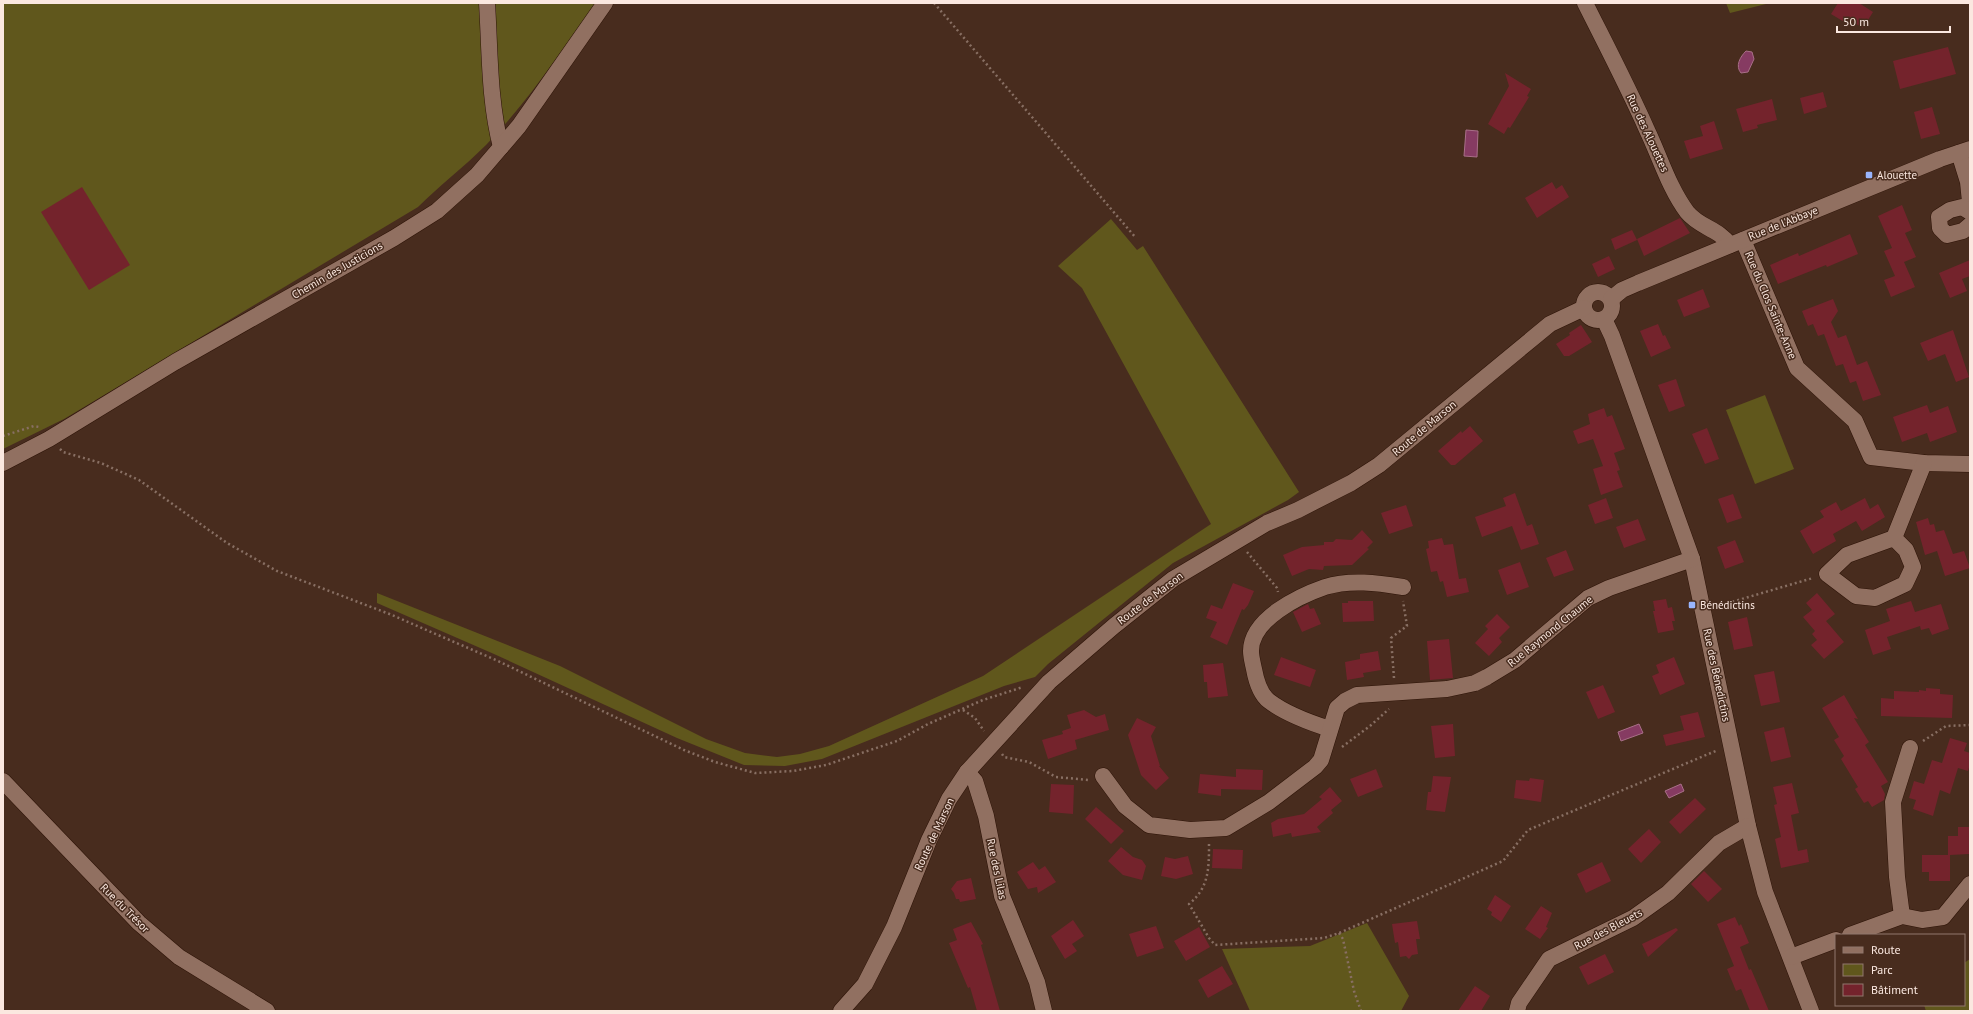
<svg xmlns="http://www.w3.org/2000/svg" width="1973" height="1014" viewBox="0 0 1973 1014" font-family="'PT Sans',sans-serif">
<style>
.green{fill:#60571c}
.water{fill:#863b62;stroke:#a96f88}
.building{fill:#74232c}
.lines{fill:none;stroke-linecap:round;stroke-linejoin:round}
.minor-casing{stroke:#2d1307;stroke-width:17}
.path{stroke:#886f63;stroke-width:2.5;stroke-dasharray:2 3;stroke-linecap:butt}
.minor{stroke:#917061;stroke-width:16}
.poi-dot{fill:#99b5fd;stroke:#482c1e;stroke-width:1.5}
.labels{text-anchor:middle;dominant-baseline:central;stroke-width:3;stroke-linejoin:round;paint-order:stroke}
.street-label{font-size:11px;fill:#fbe8e0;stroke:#482c1e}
.poi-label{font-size:11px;fill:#fbe8e0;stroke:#482c1e;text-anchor:start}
</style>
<rect width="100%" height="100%" fill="#482c1e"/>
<g class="green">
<path d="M3,3H596C561,51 527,103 486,145C464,167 440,185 418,207L64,419L3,449Z"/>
<polygon points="1726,3 1770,3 1730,13"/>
<polygon points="1111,219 1137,250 1143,246 1299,492 1288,500 1173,563 1048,664 1035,677 1004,686 822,759 785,766 744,765 677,738 494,654 377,603 377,593 560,666 706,739 745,753 777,757 800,754 829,746 983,676 1211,524 1082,288 1058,266"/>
<polygon points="1765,395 1794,469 1755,484 1726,410"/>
<polygon points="1367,923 1409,996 1401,1011 1250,1011 1222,949 1310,946"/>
<polygon points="1970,959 1970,1011 1926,1011 1924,1005 1964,1005 1964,963"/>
</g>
<g class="water">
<path d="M1746,51L1752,52L1754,59L1748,72L1741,73C1735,66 1740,57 1746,51Z"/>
<polygon points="1466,130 1478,131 1477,157 1464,156"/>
<polygon points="1639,724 1643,733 1621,741 1618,732"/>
<polygon points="1681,784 1684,791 1669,798 1665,791"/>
</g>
<g class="building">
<polygon points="1838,3 1859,3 1873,12 1863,28 1848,19 1846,23 1831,14"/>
<polygon points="1948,47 1956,74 1900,89 1893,61"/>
<polygon points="1505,73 1531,89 1527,96 1529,97 1510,128 1508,127 1504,134 1488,124 1509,86"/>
<polygon points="1823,92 1827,107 1804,114 1800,98"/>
<polygon points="1772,99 1777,120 1757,125 1758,128 1743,132 1736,109"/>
<polygon points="1932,107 1940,134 1921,139 1914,112"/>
<polygon points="1714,121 1723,149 1690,159 1684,141 1703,136 1700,126"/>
<polygon points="1552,182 1556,189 1562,185 1569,197 1537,218 1525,198"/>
<polygon points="82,187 130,265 89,290 41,212"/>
<polygon points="1902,205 1912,230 1905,233 1916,257 1904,262 1915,287 1891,297 1884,280 1895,276 1884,251 1892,248 1878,216"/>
<polygon points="1680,218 1690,233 1644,256 1637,239"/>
<polygon points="1632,230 1637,240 1615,250 1611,239"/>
<polygon points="1850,234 1858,254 1827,267 1826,265 1778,284 1770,265 1798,253 1799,256"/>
<polygon points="1609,256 1615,269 1598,277 1592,264"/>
<polygon points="1970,260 1970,276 1962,279 1967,291 1950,298 1939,273"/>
<polygon points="1703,289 1710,307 1684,317 1677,300"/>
<polygon points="1833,299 1838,311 1831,322 1838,338 1846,335 1857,365 1867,361 1881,395 1863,401 1856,381 1850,383 1843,364 1836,366 1824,334 1818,336 1813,324 1808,326 1802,311"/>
<polygon points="1658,324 1663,336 1665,335 1671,348 1651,357 1640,331"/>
<polygon points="1581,325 1592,342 1569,356 1564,356 1556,344 1570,335 1569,333"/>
<polygon points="1953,330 1969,377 1956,382 1945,354 1928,361 1920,343"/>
<polygon points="1676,379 1685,406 1669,412 1658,385"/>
<polygon points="1927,405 1930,413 1948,406 1957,432 1930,442 1927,433 1902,442 1893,417"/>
<polygon points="1604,408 1607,417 1612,415 1625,449 1614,453 1620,470 1617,471 1623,487 1601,495 1593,469 1603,466 1593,439 1578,444 1573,431 1590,424 1588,414"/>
<polygon points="1470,426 1483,441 1455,465 1451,465 1438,451 1461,431 1462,433"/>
<polygon points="1707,428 1719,459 1705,464 1692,434"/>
<polygon points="1515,493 1527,526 1532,524 1539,544 1521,550 1512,526 1482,537 1475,517 1506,506 1503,498"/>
<polygon points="1733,494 1742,518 1727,523 1718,499"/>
<polygon points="1606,498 1613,518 1595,524 1588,505"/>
<polygon points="1865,498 1870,509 1878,504 1885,517 1862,531 1856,521 1833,534 1836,541 1813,554 1800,531 1824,517 1820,511 1836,502 1841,511"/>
<polygon points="1406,505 1413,526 1389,534 1381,513"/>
<polygon points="1928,518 1930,525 1934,524 1936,532 1944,530 1953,554 1964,551 1970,568 1945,576 1937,551 1925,555 1916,522"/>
<polygon points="1638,519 1646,540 1624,548 1616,527"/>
<polygon points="1362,530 1373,542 1367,548 1369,549 1352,565 1324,566 1323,570 1309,569 1292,576 1283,555 1302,547 1324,545 1324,542 1333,542 1336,539 1352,540"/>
<polygon points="1442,538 1444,545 1453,544 1459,579 1466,578 1469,592 1447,597 1443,581 1440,582 1437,571 1431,572 1426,549 1429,548 1428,541"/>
<polygon points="1735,540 1744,562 1725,569 1717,547"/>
<polygon points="1566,550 1574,570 1554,577 1546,558"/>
<polygon points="1520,562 1529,587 1507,595 1498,570"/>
<polygon points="1233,583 1254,591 1248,605 1244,610 1242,609 1227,645 1210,637 1217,622 1206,618 1211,605 1222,609"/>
<polygon points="1817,593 1835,614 1826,621 1844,642 1824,659 1811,645 1817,640 1812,634 1815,631 1803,617 1812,610 1806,603"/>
<polygon points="1666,599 1668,608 1672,607 1675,621 1672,621 1674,630 1658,633 1653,611 1655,611 1653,601"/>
<polygon points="1348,601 1373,601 1374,621 1343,622 1342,603 1348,603"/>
<polygon points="1911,601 1915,612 1941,604 1949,629 1932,635 1929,628 1921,630 1920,626 1887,637 1891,649 1873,655 1865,630 1890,621 1886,609"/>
<polygon points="1308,604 1310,609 1314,608 1321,624 1302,632 1293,612"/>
<polygon points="1497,614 1510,627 1499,638 1502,642 1489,656 1475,643 1488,629 1485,626"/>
<polygon points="1747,617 1753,646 1734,650 1728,622"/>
<polygon points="1449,639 1453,678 1430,680 1427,641"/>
<polygon points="1378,651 1381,670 1363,673 1364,677 1347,680 1345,662 1360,659 1360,654"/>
<polygon points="1281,657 1316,670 1310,687 1274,675"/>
<polygon points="1674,657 1685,684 1660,695 1652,676 1659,673 1656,665"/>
<polygon points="1223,663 1228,696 1208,698 1207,682 1204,682 1203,665"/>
<polygon points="1774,671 1780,702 1761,706 1754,675"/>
<polygon points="1603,685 1615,712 1598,719 1586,692"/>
<polygon points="1926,688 1940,689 1940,694 1953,695 1952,718 1881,716 1881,698 1894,699 1894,691 1919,692 1919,690 1926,691"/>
<polygon points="1844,695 1858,719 1854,718 1869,742 1865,745 1888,782 1881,786 1885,794 1884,800 1872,807 1868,801 1864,803 1855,789 1858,787 1841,759 1844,756 1834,740 1839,737 1822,708"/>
<polygon points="1084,710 1096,717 1105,714 1109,730 1075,740 1077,749 1048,759 1042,740 1063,734 1062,731 1071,728 1067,715"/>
<polygon points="1698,712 1705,737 1666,746 1663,735 1684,730 1680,716"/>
<polygon points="1137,718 1156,727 1151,736 1160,766 1159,766 1169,778 1156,790 1141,775 1128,735"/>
<polygon points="1453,724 1455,756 1435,758 1431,726"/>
<polygon points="1784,727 1791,757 1771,762 1764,732"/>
<polygon points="1950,738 1967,743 1964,751 1970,753 1970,764 1968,771 1958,768 1950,794 1940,790 1933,816 1913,809 1916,800 1909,798 1914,781 1924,784 1932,760 1942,763"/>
<polygon points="1236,769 1263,770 1262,790 1221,789 1221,796 1198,793 1200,774 1236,777"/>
<polygon points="1376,769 1383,787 1358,797 1350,779"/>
<polygon points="1433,776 1451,777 1445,812 1426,810 1428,792 1431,792"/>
<polygon points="1530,778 1544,780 1541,802 1514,798 1516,780 1529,781"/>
<polygon points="1792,783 1799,813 1791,815 1798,851 1807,849 1809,862 1781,868 1775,839 1781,837 1774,805 1777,804 1773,787"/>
<polygon points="1051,784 1074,785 1073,814 1049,812"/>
<polygon points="1330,787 1342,801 1331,810 1333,813 1317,827 1321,832 1292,837 1291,833 1273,837 1271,823 1278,819 1304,814 1322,799 1319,797"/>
<polygon points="1695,798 1706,809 1680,834 1669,822"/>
<polygon points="1096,807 1124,831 1111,844 1085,819"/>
<polygon points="1958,827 1970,827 1969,854 1950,855 1950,881 1929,881 1929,872 1922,872 1922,855 1948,855 1948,836 1958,836"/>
<polygon points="1649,829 1661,842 1641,863 1628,849"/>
<polygon points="1121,847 1133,857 1142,860 1146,866 1142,880 1123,875 1108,861"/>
<polygon points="1213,849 1243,850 1242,869 1212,868"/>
<polygon points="1188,856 1193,874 1176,879 1161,876 1165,857 1175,859"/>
<polygon points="1033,862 1039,870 1045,866 1056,882 1038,893 1037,887 1028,889 1017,872"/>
<polygon points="1602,862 1611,881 1586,893 1577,874"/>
<polygon points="1704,871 1722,889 1708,902 1691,884"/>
<polygon points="971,878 976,899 960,902 959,899 956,899 954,893 951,889 957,881"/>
<polygon points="1495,895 1511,906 1501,922 1491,915 1492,912 1487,909"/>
<polygon points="1541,906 1552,913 1546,927 1548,928 1540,939 1525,929"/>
<polygon points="1735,917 1739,926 1741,924 1749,943 1740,947 1749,970 1751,969 1769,1011 1750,1011 1741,989 1736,991 1727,969 1734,966 1717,924"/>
<polygon points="1073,920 1084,936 1072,944 1077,951 1065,959 1051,936"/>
<polygon points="1417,921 1420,939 1416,939 1418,954 1412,955 1409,959 1406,956 1400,957 1398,942 1395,943 1392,924"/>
<polygon points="971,922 983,944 981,945 1000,1011 977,1011 970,987 968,988 949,943 957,940 953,929"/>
<polygon points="1156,926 1164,948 1137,957 1129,934"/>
<polygon points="1199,927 1210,947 1186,961 1174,941"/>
<polygon points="1676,928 1678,930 1648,957 1642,944"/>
<polygon points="1605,954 1614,972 1588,985 1579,967"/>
<polygon points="1222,966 1233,984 1208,998 1198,980"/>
<polygon points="1475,986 1490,996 1481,1011 1458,1011"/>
</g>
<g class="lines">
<g class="minor-casing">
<g id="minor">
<path d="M487,3C490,51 489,101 501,147"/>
<path d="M1585,3C1606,45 1628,87 1647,130C1660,157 1669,188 1687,212C1700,228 1718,228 1730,245"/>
<polyline points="1959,153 1968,182 1970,202"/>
<polyline points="1970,212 1962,207 1950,210 1939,217 1940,228 1947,235 1963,231 1970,225"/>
<polyline points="1743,240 1797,368 1855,421 1871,457 1924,463 1970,464"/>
<circle cx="1598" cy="306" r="14"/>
<polyline points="1611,299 1622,290 1638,283 1940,159 1970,149"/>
<polyline points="1604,319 1612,336 1692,559 1748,826 1765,892 1811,1011"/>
<polyline points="3,463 49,439 175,362 394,238 437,211 477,175 519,126 605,3"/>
<polyline points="1894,538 1906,550 1913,567 1905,584 1875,598 1856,596 1827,574 1847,555 1894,538 1924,463"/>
<path d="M1330,729C1311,723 1286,714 1269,701C1260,694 1256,680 1254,669C1253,664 1251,657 1251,651C1251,619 1299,596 1325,587C1350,579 1378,583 1403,587"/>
<polyline points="967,772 975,781 986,816 1002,896 1037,982 1044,1011"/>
<polyline points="1103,776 1125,806 1149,825 1190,830 1226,828 1269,802 1315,767 1321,760 1337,708 1345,701 1357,695 1447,689 1475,683 1487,677 1515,660 1588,598 1609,588 1692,559"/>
<polyline points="3,781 139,923 179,957 267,1011"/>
<polyline points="1902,916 1897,877 1893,802 1910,748"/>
<polyline points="1850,935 1902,916 1922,920 1943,917 1970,884"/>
<polyline points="1791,957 1836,940"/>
<polyline points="841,1011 865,984 894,927 929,840 949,799 967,772 1049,682 1114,626 1173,579 1267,523 1298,510 1351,483 1379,465 1533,338 1550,324 1584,308"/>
<polyline points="1517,1011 1519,1003 1549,959 1633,918 1668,893 1719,843 1748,826"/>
</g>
</g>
<g class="path">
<polyline points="934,3 1136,238"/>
<polyline points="3,436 34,426 39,427"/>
<polyline points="60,449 63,452 101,463 139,480 227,543 277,571 392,615 498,661 684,750 715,762 755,773 793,771 826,765 897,741 928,724 983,700 1023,687"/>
<polyline points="1247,552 1277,588 1278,592"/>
<polyline points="1718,606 1813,578"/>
<polyline points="1394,678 1391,638 1407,626 1403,601"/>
<polyline points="963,710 975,718 984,731"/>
<polyline points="1923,741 1946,726 1970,725"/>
<polyline points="1342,747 1370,726 1389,709"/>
<polyline points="1002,754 1004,757 1029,762 1056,777 1089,780"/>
<path d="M1209,844C1209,868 1209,888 1189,904L1209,938L1215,945L1324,938L1339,933L1503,861L1528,830L1718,750"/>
<polyline points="1339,933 1343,939 1354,991 1361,1011"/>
</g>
<use href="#minor" class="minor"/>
</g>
<g class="poi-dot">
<rect x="1865" y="171" width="8" height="8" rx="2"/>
<rect x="1688" y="601" width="8" height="8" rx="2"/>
</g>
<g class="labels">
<g class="street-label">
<text transform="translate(1648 133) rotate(65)">Rue des Alouettes</text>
<text transform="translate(1783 223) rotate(-22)">Rue de l'Abbaye</text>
<text transform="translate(337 270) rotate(-30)">Chemin des Justicions</text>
<text transform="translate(1771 305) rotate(67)">Rue du Clos Sainte-Anne</text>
<text transform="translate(1424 428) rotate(-40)">Route de Marson</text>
<text transform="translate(1150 598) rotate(-37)">Route de Marson</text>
<text transform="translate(1550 631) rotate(-39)">Rue Raymond Chaume</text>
<text transform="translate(1717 675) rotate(78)">Rue des Bénedictins</text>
<text transform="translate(934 834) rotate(-65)">Route de Marson</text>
<text transform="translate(997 869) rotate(78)">Rue des Lilas</text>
<text transform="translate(125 908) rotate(45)">Rue du Trésor</text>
<text transform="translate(1608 929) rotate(-28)">Rue des Bleuets</text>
</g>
<g class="poi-label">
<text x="1877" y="175">Alouette</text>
<text x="1700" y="605">Bénédictins</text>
</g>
</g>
<rect width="1973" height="1014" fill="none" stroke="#fbe8e0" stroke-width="8"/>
<rect x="1835" y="934" width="130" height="72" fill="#482c1e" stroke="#90776c"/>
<rect x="1843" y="947" width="20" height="6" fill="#917061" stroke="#90776c"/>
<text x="1871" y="954" font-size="12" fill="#fbe8e0">Route</text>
<rect x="1843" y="964" width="20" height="12" fill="#60571c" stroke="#90776c"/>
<text x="1871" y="974" font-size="12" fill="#fbe8e0">Parc</text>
<rect x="1843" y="984" width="20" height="12" fill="#74232c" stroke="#90776c"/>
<text x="1871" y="994" font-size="12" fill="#fbe8e0">Bâtiment</text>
<path d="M1837 26v6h113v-6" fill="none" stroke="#fbe8e0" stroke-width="2"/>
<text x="1843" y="26" font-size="12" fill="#fbe8e0" stroke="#482c1e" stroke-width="3" paint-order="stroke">50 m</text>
</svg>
